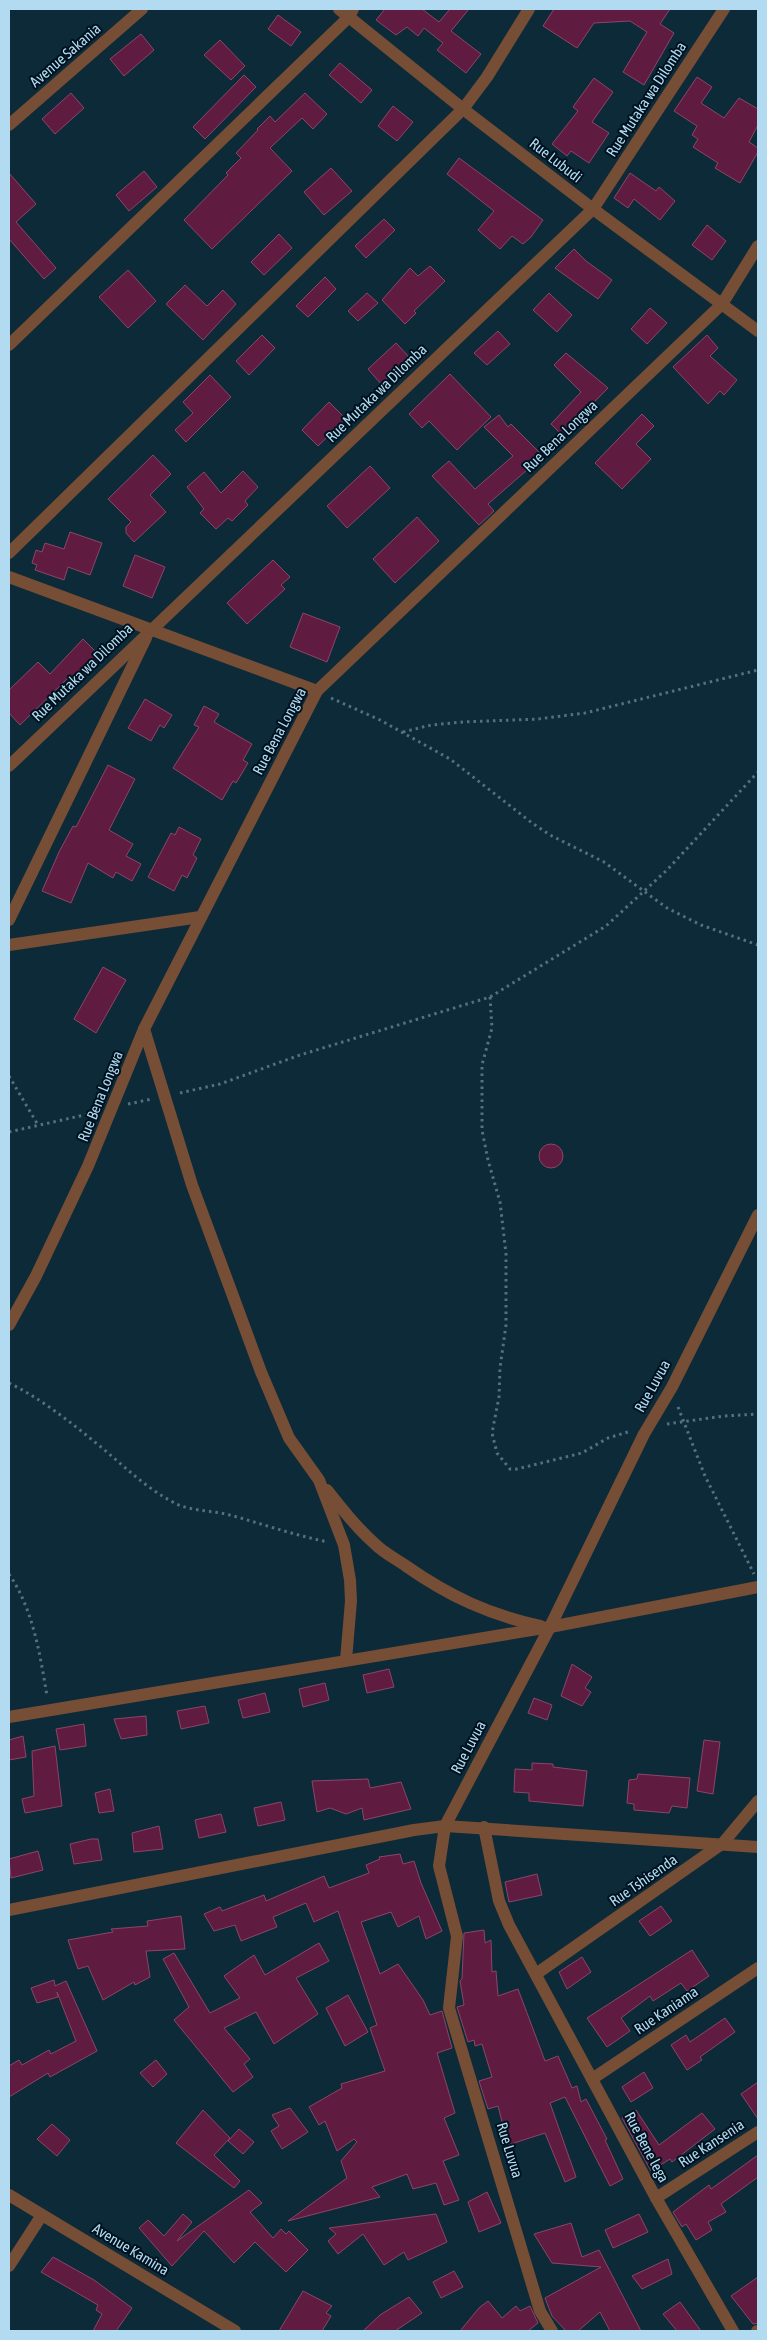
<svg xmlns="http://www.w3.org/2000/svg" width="767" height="2340" viewBox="0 0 767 2340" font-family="'Asap Condensed',sans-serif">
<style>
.building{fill:#5f1c40;stroke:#8c4567}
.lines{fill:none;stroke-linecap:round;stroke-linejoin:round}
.path{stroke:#507283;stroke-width:3;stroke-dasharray:2.5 4;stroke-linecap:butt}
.minor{stroke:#764d35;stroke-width:12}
.labels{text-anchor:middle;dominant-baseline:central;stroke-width:4;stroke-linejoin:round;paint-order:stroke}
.street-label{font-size:15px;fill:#b2dbf1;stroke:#00121f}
</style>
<rect width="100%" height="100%" fill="#0d2a38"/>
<g class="building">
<polygon points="385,9 422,9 439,22 450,9 469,9 451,31 481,54 466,73 437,50 443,43 424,28 418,36 407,27 396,35 376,20"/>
<polygon points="554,9 670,9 660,24 674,33 644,85 623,72 647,32 630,21 594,23 577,48 543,26"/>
<polygon points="278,15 301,32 291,46 268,29"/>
<polygon points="141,34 154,50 124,76 110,59"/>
<polygon points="220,40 245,66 231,80 204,55"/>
<polygon points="340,63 372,90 361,103 329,75"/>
<polygon points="244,75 256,87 205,139 193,127"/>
<polygon points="697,77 712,87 701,103 724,118 739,98 758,109 758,125 749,142 758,148 758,152 740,183 715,168 718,163 693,147 698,139 692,135 697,126 674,111"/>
<polygon points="594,78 613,92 592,122 609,133 589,163 571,151 567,156 552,144 578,111 573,107"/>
<polygon points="71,93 84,108 55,134 42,119"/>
<polygon points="305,93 327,114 313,129 302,118 270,148 292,171 212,249 184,220 228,175 226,173 241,158 236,153 258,130 257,129 270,116 275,122"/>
<polygon points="393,106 413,122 397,141 378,126"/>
<polygon points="459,158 543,220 531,237 523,244 512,236 500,249 478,230 494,211 447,174"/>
<polygon points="331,168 352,191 324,215 304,192"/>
<polygon points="144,171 157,187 129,211 116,195"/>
<polygon points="9,173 36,204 16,222 56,268 44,279 9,239"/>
<polygon points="630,173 656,191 659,187 675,201 660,220 634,199 628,208 614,198"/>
<polygon points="384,219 395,230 366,258 355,246"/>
<polygon points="707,225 726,241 712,260 692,245"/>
<polygon points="279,234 292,248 264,275 251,262"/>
<polygon points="574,249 586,261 612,280 598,299 555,268"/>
<polygon points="430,266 445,281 414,311 416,313 405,324 382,300 410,268 418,276"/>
<polygon points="128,270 156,301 128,328 99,297"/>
<polygon points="325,277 336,289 308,317 296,306"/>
<polygon points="185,285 207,306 223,290 236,304 203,340 166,304"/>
<polygon points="367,293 378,303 358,321 348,311"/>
<polygon points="549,293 572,315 557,332 533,310"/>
<polygon points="650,308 667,323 647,344 631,329"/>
<polygon points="498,331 510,344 487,365 474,353"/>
<polygon points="262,335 275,348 249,375 236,361"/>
<polygon points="707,335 718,348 710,356 737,380 724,395 720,391 708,404 673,367"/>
<polygon points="396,343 409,357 381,384 368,369"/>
<polygon points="566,353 608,388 562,435 551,424 581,392 554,365"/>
<polygon points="450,374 491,417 457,450 429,421 422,428 409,414"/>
<polygon points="210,375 231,397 186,442 175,430 193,413 183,402"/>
<polygon points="329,402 346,419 318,446 302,430"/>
<polygon points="642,414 654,426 636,444 651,459 622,489 595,463"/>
<polygon points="499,415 508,427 511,424 545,458 530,473 527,470 488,504 494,511 479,525 432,476 449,461 475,489 513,456 484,427"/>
<polygon points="153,455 171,474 150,495 166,512 134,542 126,533 126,527 131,522 108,499"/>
<polygon points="370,466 390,488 347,528 327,506"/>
<polygon points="243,471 258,487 245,501 248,505 232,521 228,518 216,529 200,513 204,509 187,487 204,472 221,493"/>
<polygon points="417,517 439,541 395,583 373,559"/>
<polygon points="70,532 102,543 90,575 68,567 64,580 35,570 37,565 32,563 36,550 42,552 45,543 64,549"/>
<polygon points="135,555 165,567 152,598 123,586"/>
<polygon points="273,560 290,577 281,585 285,589 247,624 227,603"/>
<polygon points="303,613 340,627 327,662 290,647"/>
<polygon points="83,639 102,658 77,683 70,676 20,725 9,713 9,690 38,662 50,674"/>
<polygon points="145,699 172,715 164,728 160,725 151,741 128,728"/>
<polygon points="204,706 219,714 214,722 252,744 243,760 248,763 236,783 233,781 222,800 173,768 199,727 194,725"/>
<polygon points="108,765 135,779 109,830 133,844 126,856 141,864 132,881 116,872 113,878 88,863 71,903 42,891 59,852 73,826 76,827"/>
<polygon points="179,827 201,839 193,855 197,858 187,878 182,875 174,891 148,877 171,833 175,835"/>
<polygon points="103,967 126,980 96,1033 74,1019"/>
<circle cx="551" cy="1156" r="12"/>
<polygon points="572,1664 592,1677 585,1688 591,1692 582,1706 561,1696"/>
<polygon points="389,1669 394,1687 367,1693 363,1675"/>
<polygon points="325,1683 329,1700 303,1707 299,1689"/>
<polygon points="265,1693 270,1712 243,1718 238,1700"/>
<polygon points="534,1698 552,1705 547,1720 528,1713"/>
<polygon points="205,1706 209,1723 181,1729 177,1711"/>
<polygon points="146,1716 147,1735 121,1739 114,1719"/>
<polygon points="84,1724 86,1746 60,1750 56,1729"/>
<polygon points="23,1736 26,1757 9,1760 9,1740"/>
<polygon points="704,1740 720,1742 713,1794 697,1791"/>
<polygon points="55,1746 62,1806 25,1813 22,1799 34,1796 32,1751"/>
<polygon points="532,1763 553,1764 553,1767 587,1771 583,1806 529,1801 529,1793 514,1792 515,1769 532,1770"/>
<polygon points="638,1774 690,1778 687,1808 672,1806 669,1813 634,1810 634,1804 627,1803 629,1780 637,1779"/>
<polygon points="368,1779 370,1788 401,1782 411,1809 364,1820 362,1808 346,1814 330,1808 317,1812 312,1781"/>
<polygon points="110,1789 114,1811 99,1813 95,1793"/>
<polygon points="281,1802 285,1820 258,1826 254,1808"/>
<polygon points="221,1814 226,1832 199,1838 195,1820"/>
<polygon points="159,1826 163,1849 134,1852 132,1833"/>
<polygon points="91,1839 98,1839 102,1860 74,1864 70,1844"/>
<polygon points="38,1851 43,1870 11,1878 9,1859"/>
<polygon points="400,1854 403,1864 414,1861 421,1883 442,1931 426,1939 419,1916 398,1927 391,1912 361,1922 380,1974 398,1964 423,2000 430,2015 442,2011 452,2048 437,2053 455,2113 444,2118 459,2155 443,2161 459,2200 444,2205 436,2183 413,2189 407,2174 372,2187 380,2197 288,2221 347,2178 341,2161 357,2142 354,2139 337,2151 325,2121 319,2125 309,2107 342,2088 341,2084 385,2071 370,2028 377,2025 338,1911 314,1922 306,1903 273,1917 277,1927 241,1941 235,1925 214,1931 204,1914 220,1907 222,1911 264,1895 266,1901 324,1876 329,1888 369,1873 366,1865 380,1859 379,1857"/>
<polygon points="537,1874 542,1895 509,1902 505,1882"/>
<polygon points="661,1906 672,1921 650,1936 639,1921"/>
<polygon points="181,1916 185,1949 146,1951 150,1977 135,1985 134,1982 103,2000 88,1966 78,1969 68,1940 113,1932 111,1929 148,1926 147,1921"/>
<polygon points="484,1930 485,1943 491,1940 492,1972 496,1971 498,1996 518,1989 545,2061 558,2056 572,2088 577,2086 581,2102 586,2099 607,2139 605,2140 623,2179 610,2186 565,2097 550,2103 576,2177 565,2182 545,2133 508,2145 498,2106 488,2109 479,2081 492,2077 482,2044 475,2046 474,2040 468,2042 457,2007 464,2005 460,1981 462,1979 464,1933"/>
<polygon points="319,1943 329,1961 296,1978 318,2014 274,2044 256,2012 224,2028 250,2059 244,2064 253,2077 233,2092 174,2020 189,2007 163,1959 174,1953 210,2013 240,1998 224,1976 254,1955 265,1975"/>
<polygon points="692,1950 709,1976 687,1991 681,1983 653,2001 650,1996 621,2018 630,2031 607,2047 587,2018"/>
<polygon points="582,1957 591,1972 567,1989 559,1972"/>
<polygon points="54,1980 55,1986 66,1981 97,2051 50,2077 48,2073 9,2097 9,2066 19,2060 22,2065 49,2050 51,2054 76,2041 57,1992 58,1997 37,2003 31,1988"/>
<polygon points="348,1995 368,2032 345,2046 326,2008"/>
<polygon points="725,2018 735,2032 700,2057 702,2060 687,2070 671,2045 686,2035 690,2042"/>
<polygon points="156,2060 167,2074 153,2087 140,2073"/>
<polygon points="644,2072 653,2088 631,2102 622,2087"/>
<polygon points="758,2082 758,2119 741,2094"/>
<polygon points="290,2108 308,2132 282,2149 271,2131 279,2126 272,2115"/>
<polygon points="203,2110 230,2138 214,2155 240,2181 234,2188 176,2143"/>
<polygon points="636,2110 659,2145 702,2113 715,2129 672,2162 670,2159 651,2171 622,2118"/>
<polygon points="52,2124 70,2140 57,2156 37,2139"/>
<polygon points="239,2129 254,2142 243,2154 228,2141"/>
<polygon points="758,2155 758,2177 721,2204 726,2212 708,2222 712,2230 696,2240 686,2224 682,2227 673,2212 709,2185 711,2189"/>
<polygon points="249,2190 262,2203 250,2212 273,2238 281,2229 286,2234 289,2231 308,2250 286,2272 255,2242 234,2263 204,2231 172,2266 139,2228 148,2220 164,2236 183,2214 192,2222 177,2241"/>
<polygon points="487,2192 501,2223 479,2232 468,2202"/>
<polygon points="436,2214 447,2242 408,2260 404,2252 384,2265 363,2234 338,2254 328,2241 336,2234 329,2228"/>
<polygon points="639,2214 648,2232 613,2248 605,2230"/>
<polygon points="571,2223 582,2257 599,2250 641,2331 610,2331 600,2312 578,2331 566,2331 552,2316 545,2298 601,2267 552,2263 534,2234"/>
<polygon points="53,2257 94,2280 132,2308 116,2331 93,2331 102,2314 96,2310 98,2305 41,2272"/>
<polygon points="668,2259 672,2274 642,2289 632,2276"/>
<polygon points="454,2271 463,2287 441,2298 433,2282"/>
<polygon points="758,2277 758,2323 753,2324 731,2296"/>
<polygon points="303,2291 332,2306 326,2313 331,2316 322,2331 279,2331"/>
<polygon points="409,2297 422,2313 395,2331 363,2331 380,2315"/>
<polygon points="488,2301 502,2318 516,2306 520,2311 530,2306 538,2323 528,2331 460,2331 479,2308"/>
<polygon points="680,2302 701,2331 677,2331 663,2314"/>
</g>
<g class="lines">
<g class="path">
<polyline points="331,698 380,720 450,759 532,823 550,835 604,862 667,908 701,925 758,945"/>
<polyline points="403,732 431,725 463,722 538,719 585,713 758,670"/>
<polyline points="490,997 492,1028 482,1065 482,1130 488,1160 500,1202 506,1254 506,1325 500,1368 499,1397 492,1433 497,1453 510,1469 517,1469 582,1453 608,1438 628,1432"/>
<polyline points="9,1076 38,1125"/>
<polyline points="180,1093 220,1084 300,1055 490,997 606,926 667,870 758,772"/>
<polyline points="128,1104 152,1099"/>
<polyline points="9,1132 93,1113"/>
<path d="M9,1383C40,1398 69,1421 96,1443C121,1463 143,1486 171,1501C187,1511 207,1510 226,1514C260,1523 293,1535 328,1542"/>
<polyline points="678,1407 705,1476 754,1574"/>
<polyline points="667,1424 724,1416 758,1414"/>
<path d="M9,1574C33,1609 40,1654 47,1696"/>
</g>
<g class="minor">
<polyline points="339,9 463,109 593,209 758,331"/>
<polyline points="9,125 142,9"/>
<polyline points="9,345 349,17 353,9"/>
<polyline points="9,553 463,109 487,77 529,9"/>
<polyline points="9,577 317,691"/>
<polyline points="9,766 593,209 724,9"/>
<polyline points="9,920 146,638"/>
<polyline points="9,945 200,917"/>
<polyline points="144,1029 192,1185 261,1372 289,1438 319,1480 344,1545 350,1580 351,1601 346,1660"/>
<polyline points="9,1325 36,1276 88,1166 144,1029 317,691 722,304 758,246"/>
<path d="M327,1490C342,1509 357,1528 375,1544C384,1553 396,1559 406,1566C449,1596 489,1615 541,1626"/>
<polyline points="9,1717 550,1627 758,1587"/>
<polyline points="484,1827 499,1901 509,1925 656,2198 733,2331"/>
<polyline points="9,1910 414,1830 445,1826 758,1847"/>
<polyline points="536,1974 723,1843 758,1801"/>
<polyline points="592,2079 758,1968"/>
<polyline points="9,2195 235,2331"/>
<polyline points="656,2198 758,2132"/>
<polyline points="9,2266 42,2215"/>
<polyline points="552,2331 540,2311 449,2008 457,1936 439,1866 445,1826 550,1627 644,1434 672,1387 758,1215"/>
<polyline points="757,2331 758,2331"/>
</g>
</g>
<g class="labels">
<g class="street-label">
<text transform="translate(65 55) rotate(-41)">Avenue Sakania</text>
<text transform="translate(646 99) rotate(-57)">Rue Mutaka wa Dilomba</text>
<text transform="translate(556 160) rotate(38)">Rue Lubudi</text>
<text transform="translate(376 393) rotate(-44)">Rue Mutaka wa Dilomba</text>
<text transform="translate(560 436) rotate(-44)">Rue Bena Longwa</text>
<text transform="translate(82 672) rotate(-44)">Rue Mutaka wa Dilomba</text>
<text transform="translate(279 731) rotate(-62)">Rue Bena Longwa</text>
<text transform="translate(100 1096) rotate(-68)">Rue Bena Longwa</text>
<text transform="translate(652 1386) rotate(-61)">Rue Luvua</text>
<text transform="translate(468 1747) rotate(-62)">Rue Luvua</text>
<text transform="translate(643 1880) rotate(-35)">Rue Tshisenda</text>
<text transform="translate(666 2010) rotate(-34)">Rue Kaniama</text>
<text transform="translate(711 2143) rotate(-33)">Rue Kansenia</text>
<text transform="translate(647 2147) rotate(62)">Rue Bene lega</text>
<text transform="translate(510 2150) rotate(73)">Rue Luvua</text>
<text transform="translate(131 2249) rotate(31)">Avenue Kamina</text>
</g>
</g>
<rect width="767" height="2340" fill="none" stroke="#b2dbf1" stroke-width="20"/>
</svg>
